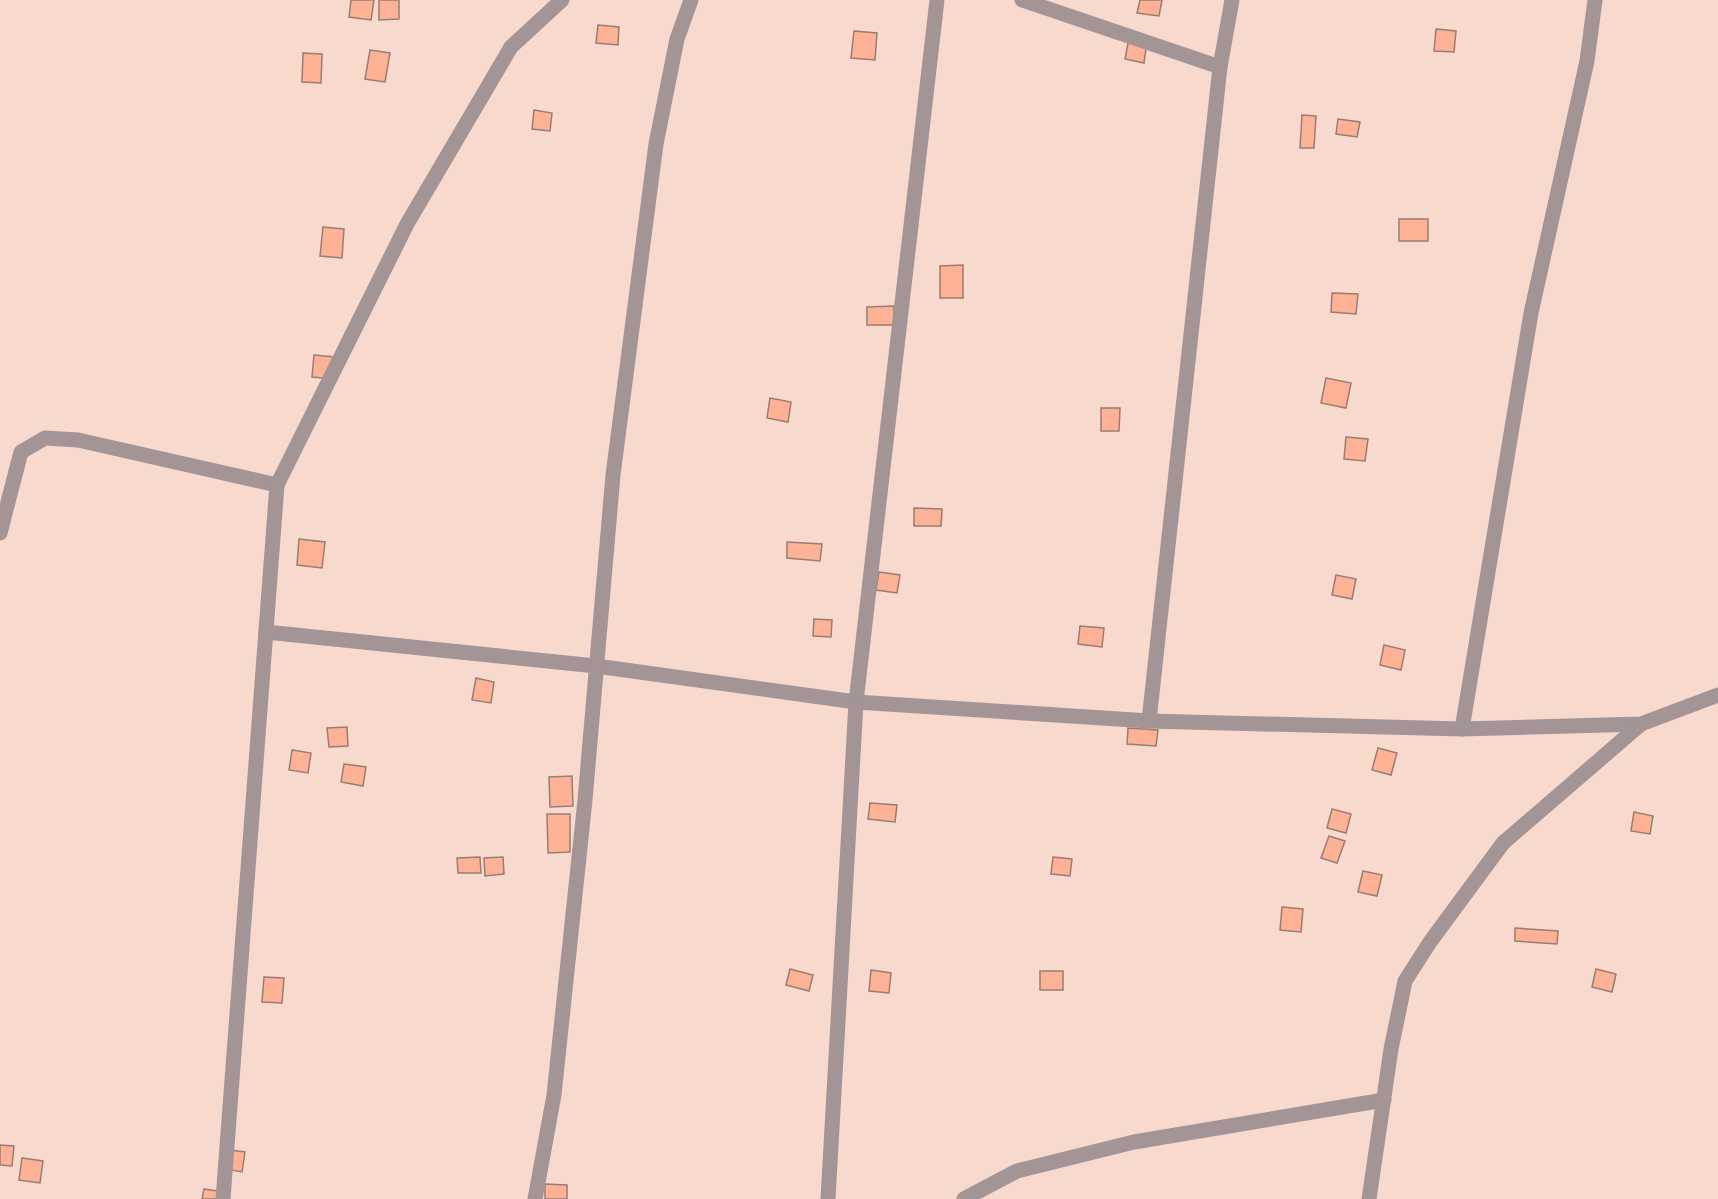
<svg xmlns="http://www.w3.org/2000/svg" width="1718" height="1199" viewBox="0 0 1718 1199" font-family="Jost,sans-serif">
<style>
.building{fill:#fdb296;stroke:#997d73;stroke-width:1.5}
.lines{fill:none;stroke-linecap:round;stroke-linejoin:round}
.minor{stroke:#a39596;stroke-width:15}
</style>
<rect width="100%" height="100%" fill="#f8d9ce"/>
<g class="building">
<polygon points="351,0 374,0 371,20 349,17"/>
<polygon points="379,0 399,0 399,19 379,20"/>
<polygon points="1140,0 1162,0 1159,16 1137,13"/>
<polygon points="598,25 619,27 618,45 596,43"/>
<polygon points="1436,29 1456,31 1454,52 1434,51"/>
<polygon points="854,31 877,33 875,60 851,58"/>
<polygon points="1129,38 1147,41 1144,63 1125,59"/>
<polygon points="370,50 390,53 385,82 365,79"/>
<polygon points="303,53 322,54 321,83 302,82"/>
<polygon points="534,110 552,113 550,131 532,129"/>
<polygon points="1302,115 1316,116 1314,148 1300,148"/>
<polygon points="1338,119 1360,122 1357,137 1336,134"/>
<rect x="1399" y="219" width="29" height="22"/>
<polygon points="323,227 344,229 342,258 320,256"/>
<polygon points="963,265 963,298 940,298 940,266"/>
<polygon points="1332,293 1358,294 1356,314 1331,312"/>
<polygon points="894,306 894,325 867,325 867,307"/>
<polygon points="314,355 335,357 333,379 312,377"/>
<polygon points="1326,378 1351,383 1346,408 1321,403"/>
<polygon points="770,398 791,402 788,422 767,418"/>
<polygon points="1101,408 1120,408 1119,431 1101,431"/>
<polygon points="1346,437 1368,439 1365,461 1344,459"/>
<polygon points="914,508 942,509 941,526 914,526"/>
<polygon points="299,539 325,542 322,568 297,565"/>
<polygon points="787,542 822,544 820,561 787,558"/>
<polygon points="879,572 900,575 897,593 876,590"/>
<polygon points="1336,575 1356,579 1352,599 1332,595"/>
<polygon points="814,619 832,620 831,637 813,636"/>
<polygon points="1080,626 1104,628 1102,647 1078,644"/>
<polygon points="1384,645 1405,650 1401,670 1380,665"/>
<polygon points="476,678 494,682 491,703 472,700"/>
<polygon points="347,727 348,746 329,747 327,728"/>
<polygon points="1128,728 1158,730 1156,746 1127,744"/>
<polygon points="1378,748 1397,753 1391,775 1372,770"/>
<polygon points="292,750 311,753 308,773 289,770"/>
<polygon points="344,764 366,767 363,786 341,782"/>
<polygon points="572,776 573,806 550,807 549,777"/>
<polygon points="870,803 897,805 895,822 868,819"/>
<polygon points="1332,809 1351,814 1346,833 1327,828"/>
<polygon points="1634,812 1653,816 1650,834 1631,831"/>
<polygon points="547,814 570,814 570,852 548,853"/>
<polygon points="1329,836 1345,841 1337,863 1321,858"/>
<polygon points="480,857 481,873 458,873 457,858"/>
<polygon points="503,857 504,874 485,876 484,858"/>
<polygon points="1053,857 1072,859 1070,876 1051,874"/>
<polygon points="1363,871 1382,875 1377,896 1358,892"/>
<polygon points="1282,907 1303,909 1301,932 1280,930"/>
<polygon points="1515,928 1558,931 1557,944 1515,941"/>
<polygon points="790,969 813,975 809,991 786,985"/>
<polygon points="1596,969 1616,974 1612,992 1592,987"/>
<polygon points="871,970 891,973 889,993 869,991"/>
<rect x="1040" y="971" width="23" height="19"/>
<polygon points="264,977 284,978 282,1003 262,1002"/>
<polygon points="0,1145 14,1146 12,1166 0,1165"/>
<polygon points="222,1149 245,1152 242,1172 219,1168"/>
<polygon points="22,1158 43,1161 40,1183 19,1180"/>
<polygon points="545,1184 567,1185 567,1199 545,1199"/>
<polygon points="204,1189 224,1192 223,1199 202,1199"/>
</g>
<g class="lines">
<g class="minor">
<polyline points="1022,0 1220,67"/>
<polyline points="0,533 21,452 45,438 78,440 277,485"/>
<polyline points="266,632 596,666 856,702 1149,721 1462,729 1641,724 1718,695"/>
<polyline points="1149,721 1220,67 1232,0"/>
<polyline points="1462,729 1531,313 1587,61 1595,0"/>
<polyline points="223,1199 277,485 407,224 511,47 562,0"/>
<polyline points="535,1199 554,1095 585,800 613,475 656,144 677,39 691,0"/>
<polyline points="828,1199 856,702 937,0"/>
<polyline points="964,1199 1017,1171 1134,1142 1384,1100"/>
<polyline points="1369,1199 1391,1049 1405,981 1430,942 1503,843 1641,724"/>
</g>
</g>
</svg>
